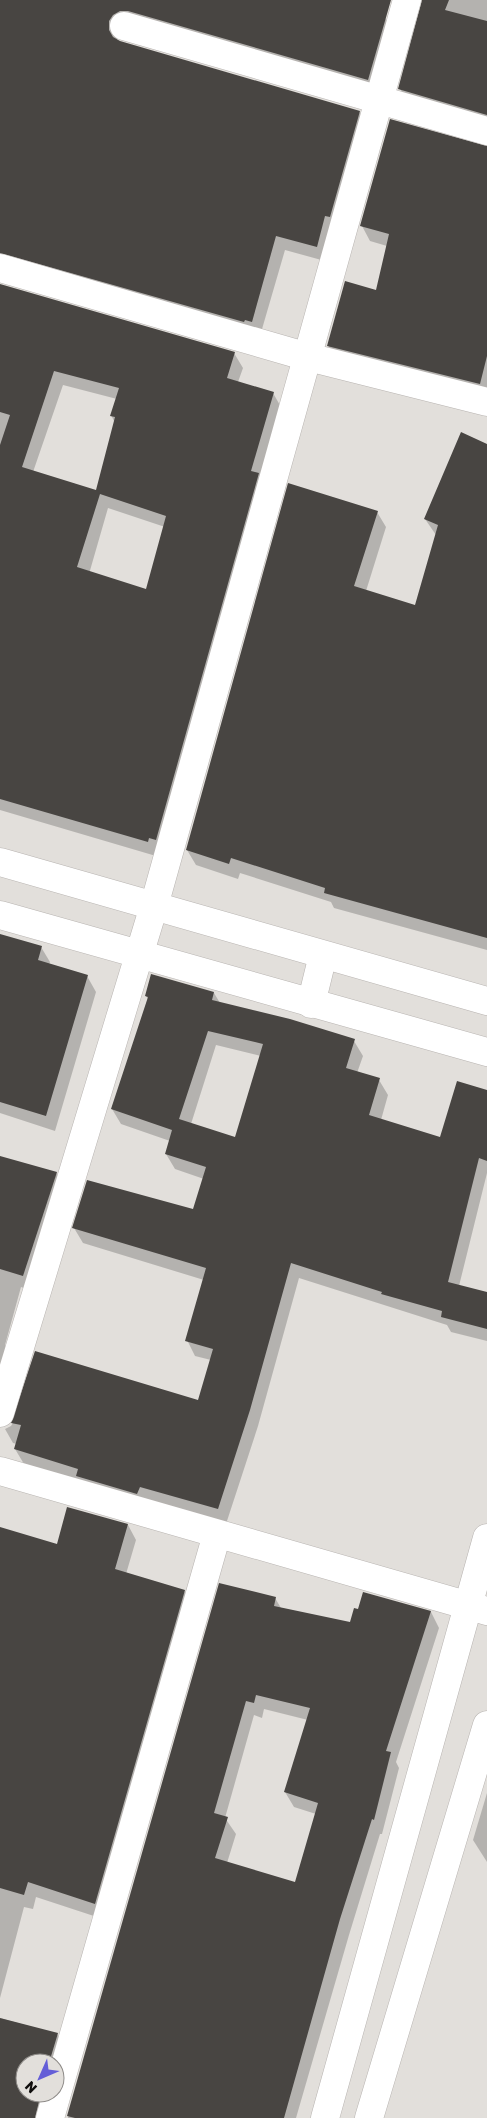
<svg xmlns="http://www.w3.org/2000/svg" width="487" height="2118" viewBox="0 0 487 2118" font-family="Rubik,sans-serif">
<style>
.shadow{fill:#0003;fill-rule:evenodd}
.building{fill:#484542;fill-rule:evenodd}
.lines{fill:none;stroke-linecap:round;stroke-linejoin:round}
.minor-casing{stroke:#b8b4b1;stroke-width:29}
.minor{stroke:#fff;stroke-width:28}
</style>
<rect width="100%" height="100%" fill="#e2dfdb"/>
<g class="shadow">
<polygon points="0,0 338,0 385,18 394,33 376,94 117,36 117,41 359,112 368,126 325,261 285,250 260,336 0,270"/>
<polygon points="441,0 487,0 487,127 409,104 400,89"/>
<polygon points="487,147 487,397 337,361 328,345 377,291 387,246 370,241 362,226"/>
<path d="M0,286L234,353L243,368L238,382L273,393L281,407L156,856L0,810ZM63,385L117,399L111,415L115,423L97,492L33,472ZM108,508L165,527L147,590L89,574Z"/>
<polygon points="487,445 487,950 334,908 331,902 240,873 238,879 196,865 187,850 377,512 386,527 366,591 416,607 436,535 425,519"/>
<polygon points="0,935 41,947 50,962 49,965 87,976 96,992 55,1131 0,1113"/>
<path d="M214,993L220,1003L354,1041L363,1056L357,1073L379,1080L388,1095L381,1120L441,1139L487,1092V1173L459,1286L487,1293V1341L451,1332L447,1325L299,1278L258,1426L226,1524L24,1464L15,1449L17,1444L13,1443L5,1429L11,1426L16,1418L199,1401L211,1360L195,1356L187,1340L204,1280L83,1243L74,1228L194,1210L204,1179L175,1169L166,1154L170,1141L121,1124L112,1109L148,999L146,996ZM216,1045L261,1056L236,1139L191,1124Z"/>
<polygon points="0,1158 56,1173 65,1188 31,1291 21,1287 5,1345 13,1359 0,1402"/>
<polygon points="128,1525 136,1540 126,1574 184,1591 193,1606 103,1919 36,1897 33,1909 24,1907 0,1998 0,1529 58,1545"/>
<path d="M220,1585L275,1598L281,1608L351,1624L358,1611L364,1593L431,1612L439,1628L396,1762L399,1768L382,1834H380L349,1935L296,2118H68ZM264,1709L308,1720L285,1792L294,1807L316,1814L295,1884L227,1863L236,1834L225,1818L254,1715L262,1718Z"/>
<polygon points="487,1793 487,1862 473,1840"/>
<polygon points="0,2018 57,2034 66,2049 55,2063 25,2063 25,2093 54,2093 46,2118 0,2118"/>
</g>
<g class="building">
<polygon points="0,0 391,0 368,80 128,11 120,11 113,15 109,21 109,30 113,37 120,41 360,111 330,217 325,216 317,247 276,236 252,322 245,320 244,322 0,253"/>
<polygon points="422,0 449,0 445,10 487,21 487,115 398,89"/>
<polygon points="390,119 487,146 487,356 480,384 327,346 345,281 376,290 389,234 360,226"/>
<path d="M0,284L235,352L227,378L274,392L251,471L259,473L156,840L149,838L148,842L0,799V445L10,415L0,412ZM54,371L119,388L110,416L115,417L96,490L22,467ZM100,494L166,516L146,589L77,567Z"/>
<polygon points="461,432 487,444 487,938 324,893 325,888 231,858 229,864 186,850 288,483 378,511 354,586 415,605 438,525 424,519"/>
<polygon points="0,934 42,946 38,960 88,975 46,1116 0,1102"/>
<path d="M151,974L214,992L212,1000L290,1019L355,1039L346,1068L380,1078L369,1115L440,1137L457,1081L487,1090V1161L479,1158L448,1282L487,1292V1329L441,1317L442,1311L381,1294L382,1292L291,1263L250,1410L218,1509L140,1487L137,1494L76,1476L78,1469L14,1449L21,1425L11,1423L35,1351L198,1400L213,1349L185,1341L206,1268L72,1228L87,1180L193,1209L206,1167L165,1154L172,1130L111,1109L148,997L145,996ZM208,1031L263,1044L235,1137L179,1119Z"/>
<polygon points="0,1156 57,1172 23,1276 0,1269"/>
<polygon points="67,1507 128,1524 115,1569 185,1590 95,1904 28,1882 24,1895 0,1888 0,1527 57,1544"/>
<path d="M219,1583L276,1597L274,1606L350,1622L354,1608L358,1609L363,1592L431,1611L386,1751L391,1752L374,1820L372,1819L340,1919L284,2118H75L67,2116ZM256,1695L310,1708L284,1792L318,1803L295,1882L215,1858L228,1817L214,1813L246,1701L254,1703Z"/>
<polygon points="0,2018 58,2033 49,2063 25,2063 25,2093 41,2093 35,2118 0,2118"/>
</g>
<g class="lines">
<g class="minor-casing">
<g id="minor">
<polyline points="124,26 487,131"/>
<polyline points="0,268 308,357 487,402"/>
<polyline points="0,862 487,1001"/>
<polyline points="0,915 487,1052"/>
<polyline points="311,1004 323,955"/>
<polyline points="0,1413 154,906 407,0"/>
<polyline points="0,1471 487,1611"/>
<polyline points="50,2118 217,1534"/>
<polyline points="325,2118 487,1538"/>
<polyline points="369,2118 487,1725"/>
</g>
</g>
<use href="#minor" class="minor"/>
</g>
<g transform="translate(40 2078) rotate(225)"><circle r="24" fill="#e2dfdb" stroke="#8e8b88"/>
<path d="M0-4L9 19L0 12L-9 19Z" fill="#645ed7"/>
<text y="-8" font-size="14" font-weight="bold" text-anchor="middle" fill="#0f0d0c">N</text>
</g>
</svg>
